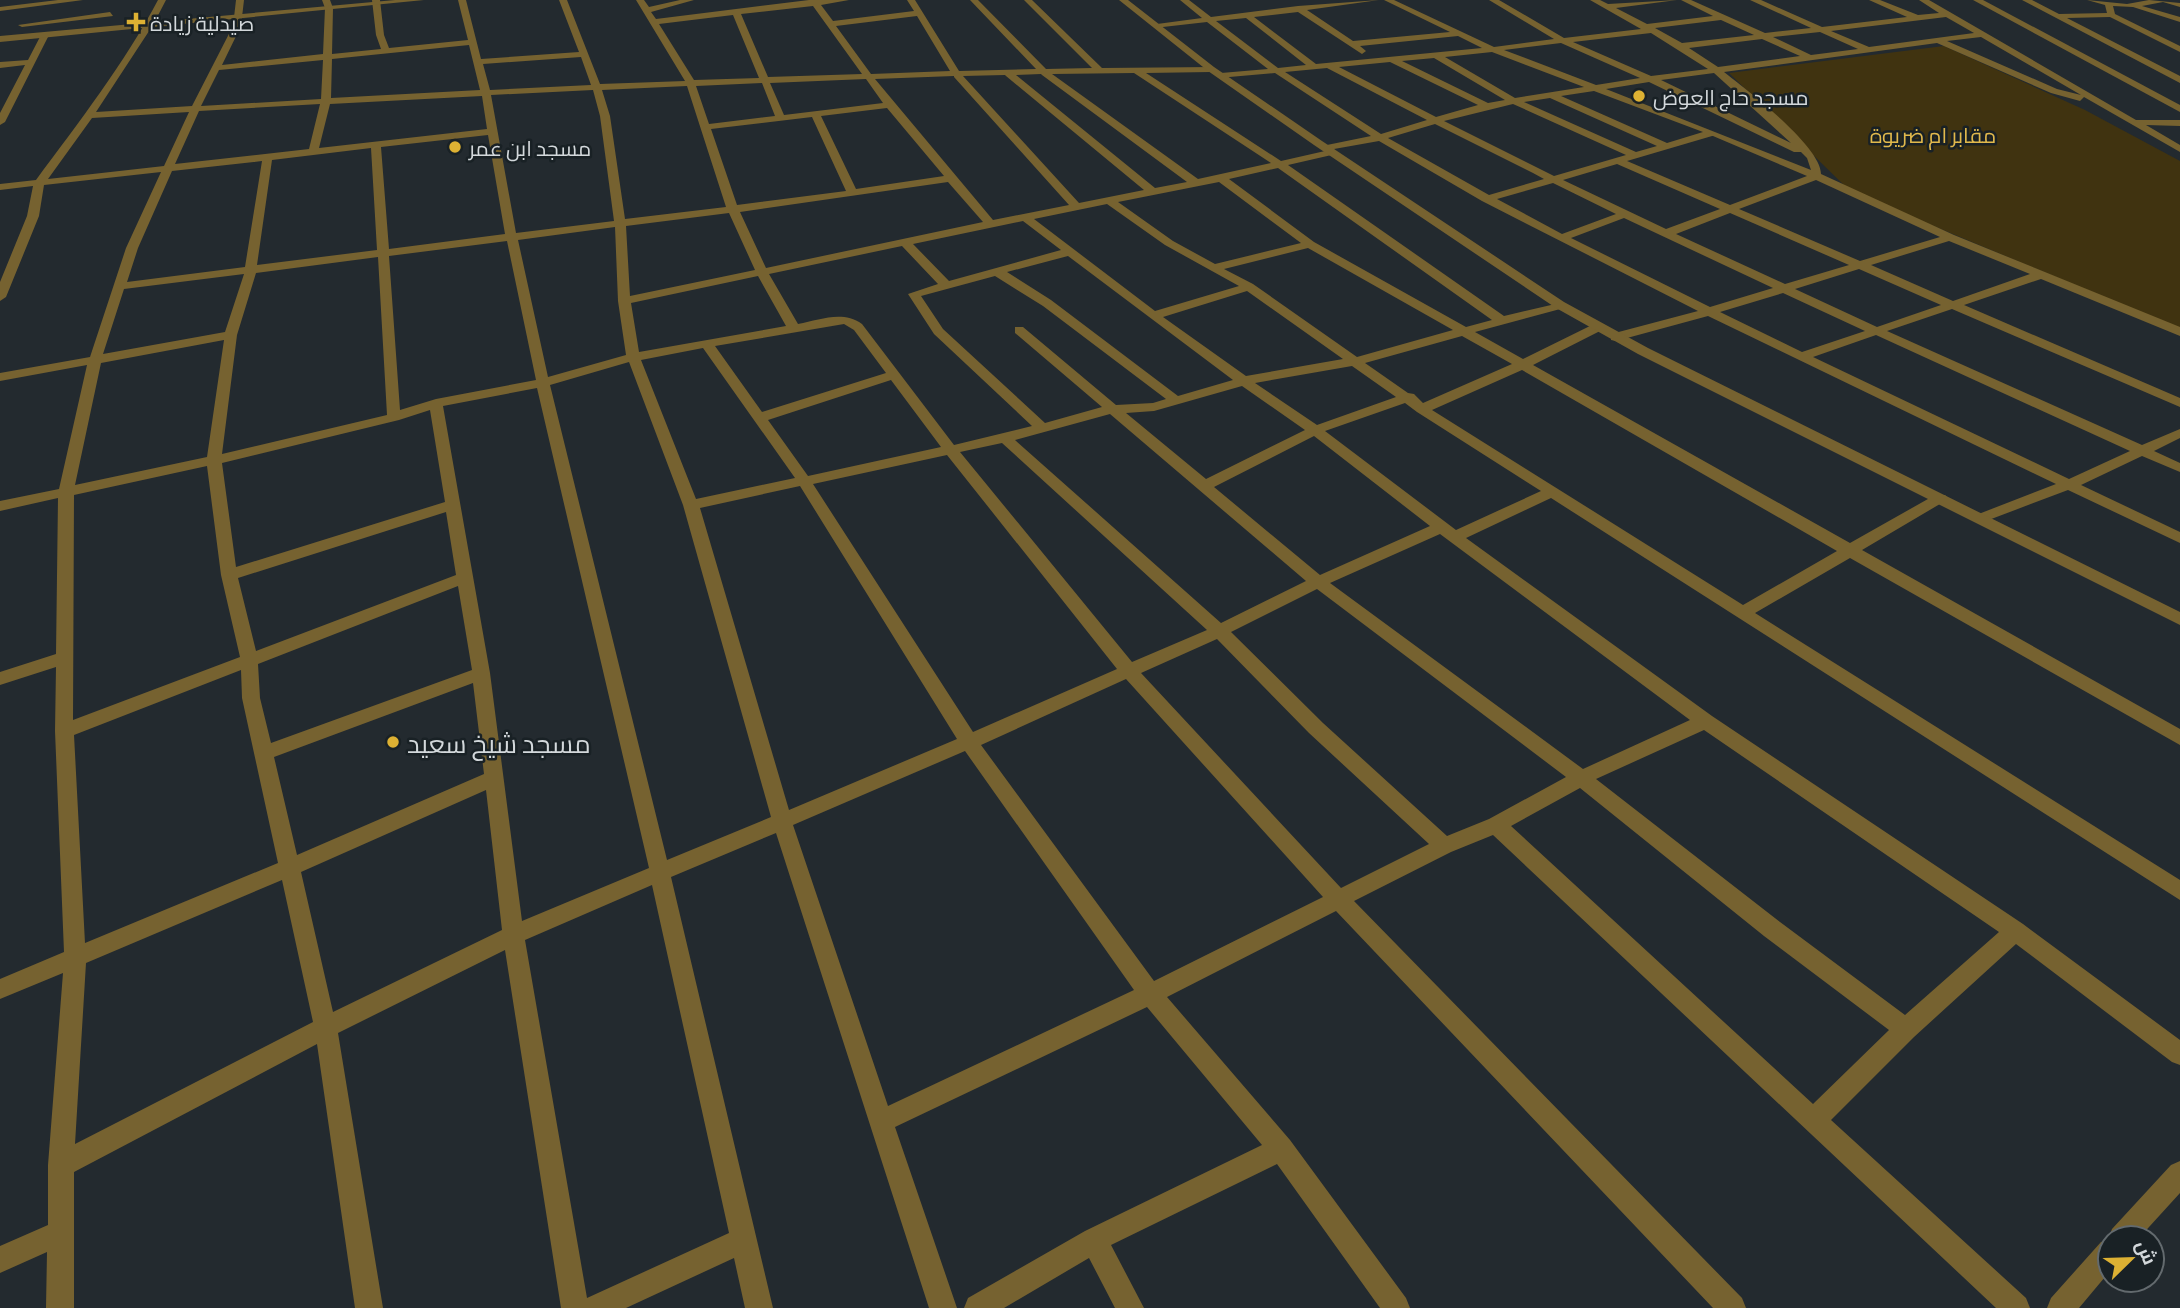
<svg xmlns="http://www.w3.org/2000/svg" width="2180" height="1308" viewBox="0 0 2180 1308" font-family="Commissioner,Cairo,sans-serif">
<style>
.green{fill:#403310}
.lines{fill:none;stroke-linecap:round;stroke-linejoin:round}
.minor{fill:#766230;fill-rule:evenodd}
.tertiary{fill:#766230;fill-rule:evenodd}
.poi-dot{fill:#ddb133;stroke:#192125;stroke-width:2.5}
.labels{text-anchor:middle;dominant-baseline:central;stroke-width:5;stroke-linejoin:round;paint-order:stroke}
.far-poi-label{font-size:21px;fill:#d3d8db;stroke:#192125;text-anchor:start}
.far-park-label{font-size:21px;fill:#e1b94c;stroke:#192125}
.poi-label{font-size:26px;fill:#d3d8db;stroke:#192125;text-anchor:start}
</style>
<rect width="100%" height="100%" fill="#232a2f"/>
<polygon class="green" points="1944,46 2085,110 2180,161 2180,329 1850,191 1729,73"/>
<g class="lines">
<g class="minor">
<polygon points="58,0 83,0 0,11 0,7"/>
<path d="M158,0H166L153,25L96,112L192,106L233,26L236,0H244L241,26L222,65L323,54L325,8L322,0H330L333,8L332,54L381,49L376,35L372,0H380L384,35L389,48L468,40L458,0H466L481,59L579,52L559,0H567L600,84L685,81L636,0H644L649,7L680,0H694L651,12L656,19L809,0H849L821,5L833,21L914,11L907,0H915L959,71L1036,69L970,0H978L1046,69L1092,68L1024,0H1032L1102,68L1214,67V71L1211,72L1146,73L1281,161L1325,151L1321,148L1322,146L1371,136L1275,73L1218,78V74L1221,73L1268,69L1207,22L1154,28L1157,24L1202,18L1180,0H1189L1211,17L1298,6L1379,0L1307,10L1353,41L1450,32L1384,0H1394L1494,47L1554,39L1489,0H1499L1564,38L1641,29L1590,0H1600L1608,4L1677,0L1616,8L1647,24L1713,16L1681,0H1691L1765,33L1811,28L1750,0H1761L1822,27L1907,17L1869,0H1880L1918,15L1939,13L1919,0H1929L2136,120H2180V126L2146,125L2180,145V152L2084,97L2080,101L2051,93L1937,43L1724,72C1747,90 1821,146 1821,174L1954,235L2180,327V336L2041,279L1964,305L2180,398V407L1952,309L1887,331L2142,445L2180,429V438L2154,451L2180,463V472L2142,456L2081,485L2180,532V543L2068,490L1986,521H1976L1973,518L1976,515L2056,484L1708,316L1616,341L1611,340V334L1698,311L1482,201L1379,141L1334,149L1336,154L1288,165L1504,316L1564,302V308L1475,332L1523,359L1594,324H1602V330L1533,365L1850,543L1935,495H1945L1948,498L1945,501L1862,550L2180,729V745L1850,558L1755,613L2180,880V900L1551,498L1466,538L1712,716L2023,924L2180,1040V1065L2172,1062L2016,944L1914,1037L1831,1120L2026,1298L2030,1308H1996L1493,835L1451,852L1354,901L1742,1298L1746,1308H1713L1336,911L1167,997L1290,1140L1406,1298L1410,1308H1380L1277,1164L1111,1245L1144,1308H1115L1089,1258L1004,1308H964L968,1298L1085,1231L1262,1145L1147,1007L895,1127L957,1308H929L776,833L671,877L773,1308H745L734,1258L626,1308H561L505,950L338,1033L383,1308H355L317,1044L74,1172V1308H46L47,1252L0,1273V1246L48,1225V1165L63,973L0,999V979L64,952L55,731L56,667L0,685V672L56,654L58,498L0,511V501L59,489L87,365L0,381V373L90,357L126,248L161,172L44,185L39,216L6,297L0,301V282L27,216L33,186L0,190V184L36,180C79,122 124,64 158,0ZM813,6L862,74L768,77L741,14ZM1298,12L1362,54L1366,51L1360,46L1458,36L1482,48L1316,64L1254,17ZM733,15L759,78L694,80L659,24ZM917,16L950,71L871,74L836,26ZM1946,17L1974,33L1869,47L1831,31ZM1246,18L1306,65L1278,68L1216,21ZM1721,20L1754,35L1682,43L1655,28ZM1820,32L1858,49L1811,55L1773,37ZM1651,33L1708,69L1651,76L1573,42ZM1981,37L2081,95L2057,89L1947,41ZM1762,39L1800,56L1718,67L1689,48ZM1561,43L1640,78L1596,85L1504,50ZM469,45L480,90L331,98L332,59ZM1492,52L1584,87L1515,98L1445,57ZM581,57L591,85L490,90L483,64ZM1434,58L1505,100L1488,103L1402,61ZM323,60L321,99L201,106L219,70ZM1390,62L1478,105L1436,117L1339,67ZM1327,68L1427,120L1381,134L1285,72ZM1134,73L1271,163L1198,179L1052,74ZM1714,73L1791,143L1661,80ZM1041,74L1042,75L1187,182L1155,188L1016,75ZM1005,75L1006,76L1144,190L1079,203L963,76ZM954,76V77L1069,205L993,220L875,79ZM866,79L883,103L784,115L770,83ZM1649,82L1794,152H1801L1807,158L1811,170L1606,89ZM762,83L775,116L709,124L696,86ZM687,86L726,207L625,219L610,116L602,90ZM593,90L600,116L614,221L516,233L491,95ZM1594,91L1703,132L1667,143L1561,96ZM482,96L487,129L319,148L330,104ZM1550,98L1657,146L1636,152L1524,102ZM320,104L309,149L175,164L199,111ZM1513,104L1626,155L1554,176L1444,121ZM887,108L944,176L856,189L821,116ZM189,112L164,166L48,179L92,118ZM812,117L846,191L737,205L711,129ZM1435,124L1533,173L1544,179L1489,195L1388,138ZM488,135L505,234L389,249L381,147ZM1712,136H1713L1807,176L1730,205L1627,161ZM371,148L377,250L257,265L272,160ZM262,161L245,267L127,282L138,248L172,171ZM1617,164L1720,209L1666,229L1563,180ZM1278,168L1492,320L1466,327L1314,242L1229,179ZM1816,180L1940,237L1860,261L1739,209ZM948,182L983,222L766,268L740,212ZM1219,182L1301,243L1215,264L1173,241L1118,202ZM1553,183L1616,214L1562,234L1497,199ZM1107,204L1165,245L1239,286L1155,311L1034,219ZM729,213L755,270L630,296L626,226ZM1730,213L1849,265L1785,284L1676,234ZM1624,218L1773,288L1710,307L1571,238ZM1023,221L1061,250L949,281L913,244ZM615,227L618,301L626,355L548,377L518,240ZM507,241L536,380L436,399L400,410L389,256ZM1949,241L2030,274L1953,301L1871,265ZM902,246L938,284L908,294L934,334L1032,426L954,445L862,324C842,310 820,320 798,324L769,274ZM1308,248L1453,330L1357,357L1253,284L1224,269ZM1068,256L1233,380L1178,396L1051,300L1007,272ZM378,257L387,415L222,454L237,335L256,273ZM1859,269L1941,305L1877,327L1795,289ZM244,274L225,332L103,354L124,289ZM758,276L786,326L639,352L631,303ZM995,276L1043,306L1166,399L1153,403L1116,405L1023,327H1015V333L1102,407L1045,423L943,329L921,296ZM1247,291L1343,359L1246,376L1163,317ZM1783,293L1865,331L1802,352L1720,312ZM844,324L854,330L886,373L762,412L715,346ZM1876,335L2130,451L2069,479L1813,357ZM1462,336L1512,364L1423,403L1414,394L1408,393L1365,363ZM224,340L207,457L75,485L101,363ZM703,348L795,478L696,499L641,360ZM629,362L683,505L771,817L667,860L550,385ZM1352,366L1396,397L1317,425L1255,383ZM1522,370L1837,551L1743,605L1432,410ZM891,380L941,447L808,476L768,420ZM1242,386L1305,430L1206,479L1126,413L1154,411ZM537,388L649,868L522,921L490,673L443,406ZM1405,403L1417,412L1541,491L1456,530L1325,431ZM430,410L445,502L236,567L222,463L399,420ZM1110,414L1306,581L1221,623L1015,440ZM1314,436L1430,526L1320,575L1214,487ZM1002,443L1207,630L1132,662L960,452ZM947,455L1117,669L973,732L813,484ZM207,466L221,575L240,657L73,720L74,495ZM800,486L957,739L789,810L700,508ZM446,512L456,575L256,651L238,578ZM1440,534L1690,720L1583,769L1330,583ZM458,586L472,670L271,743L260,698L258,664ZM1317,589L1566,777L1489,819L1447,836L1323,723L1231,632ZM1217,639L1309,733L1429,844L1341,888L1141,673ZM241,670L242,698L278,863L85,943L74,735ZM1126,679L1323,897L1154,981L981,745ZM473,683L484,774L297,855L274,757ZM1704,730L1999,932L1905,1015L1780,922L1596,779ZM965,751L1134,990L888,1106L793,825ZM1580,788L1764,936L1889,1030L1813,1104L1511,826ZM486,790L502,930L333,1012L301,872ZM282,880L313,1022L75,1144L86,963ZM652,885L729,1233L587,1298L525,940Z"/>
<polygon points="1973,0 1983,0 2180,105 2180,112"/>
<polygon points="2022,0 2032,0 2059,14 2107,13 2105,5 2087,0 2127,4 2149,0 2180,3 2180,7 2163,2 2142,6 2180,17 2180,22 2133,7 2113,6 2115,14 2180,46 2180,52 2110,17 2067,18 2180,76 2180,83"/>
<polygon points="110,12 113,16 22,27 18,25"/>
<polygon points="42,33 49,35 5,122 0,125 0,113 25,65 0,68 0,62 28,60"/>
<polygon points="2180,1161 2180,1193 2139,1238 2110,1238 2110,1271 2079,1308 2047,1308 2051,1298 2101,1242 2108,1239 2112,1229 2171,1165"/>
</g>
<g class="tertiary">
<polygon points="395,0 424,0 0,42 0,36"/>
<polygon points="1119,0 1128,0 1214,67 1322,141 1564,302 1648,348 2180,612 2180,625 1638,354 1556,308 1314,145 1208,71"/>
</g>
</g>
<g class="poi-dot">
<path d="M132.5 11.5h7v7h7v7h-7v7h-7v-7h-7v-7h7z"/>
<circle cx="1639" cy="96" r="7"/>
<circle cx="455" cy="147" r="7"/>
<circle cx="393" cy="742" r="7"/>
</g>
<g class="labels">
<g class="far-poi-label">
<text x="150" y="22">صيدلية زيادة</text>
<text x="1653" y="96">مسجد حاج العوض</text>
<text x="469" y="147">مسجد ابن عمر</text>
</g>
<g class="far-park-label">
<text x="1933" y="134">مقابر ام ضريوة</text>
</g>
<g class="poi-label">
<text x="407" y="742">مسجد شيخ سعيد</text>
</g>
</g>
<g transform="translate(2131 1259) rotate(67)"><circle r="33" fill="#192125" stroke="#636a6e" stroke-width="2"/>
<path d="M0-5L12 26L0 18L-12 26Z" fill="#ddb133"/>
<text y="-10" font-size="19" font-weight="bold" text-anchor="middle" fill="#d3d8db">ش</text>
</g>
</svg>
